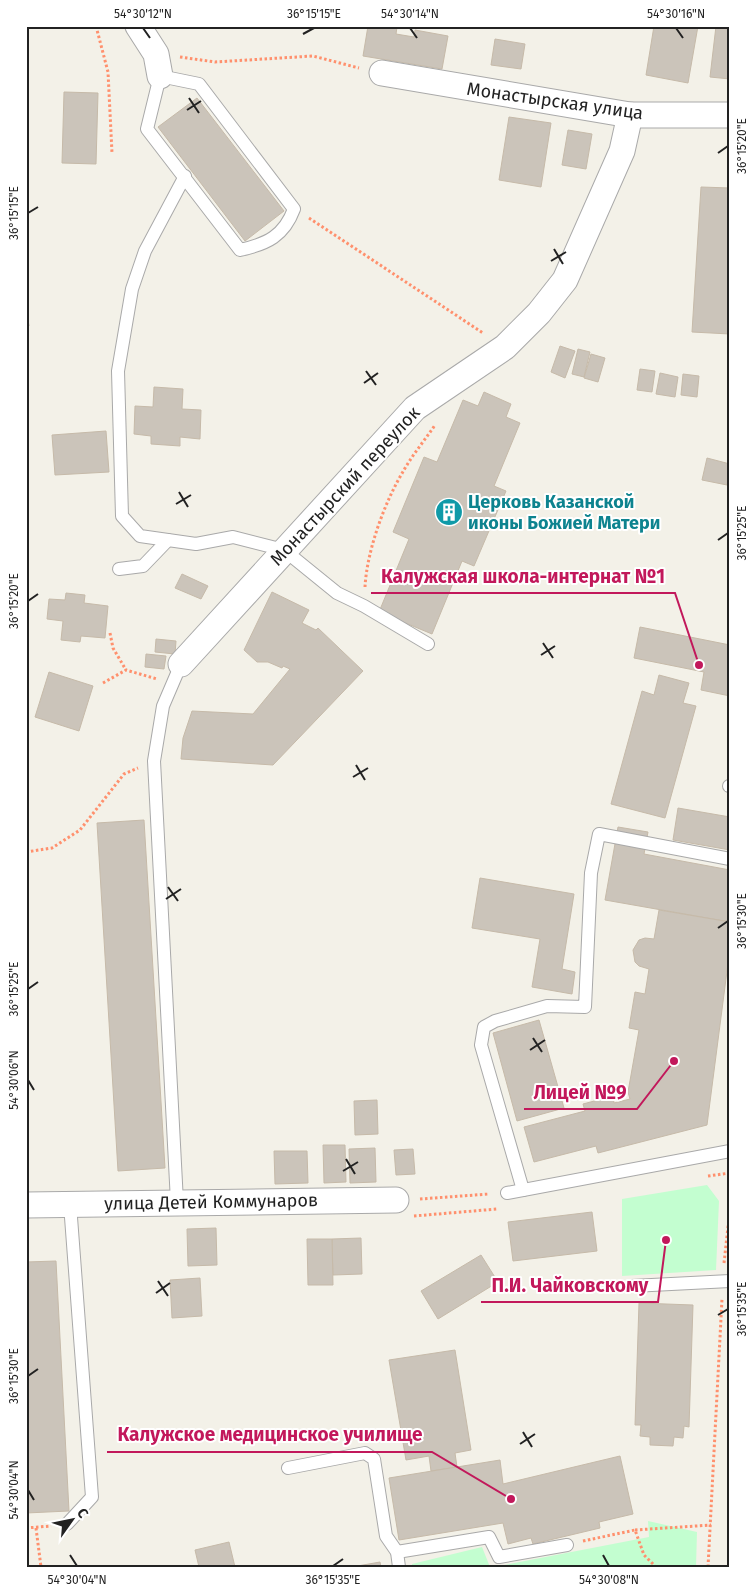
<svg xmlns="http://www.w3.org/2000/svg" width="756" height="1593" viewBox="0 0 756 1593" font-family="'Fira Sans',sans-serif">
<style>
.park{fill:#c3fed0}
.building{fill:#cbc4ba;stroke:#c6baa9}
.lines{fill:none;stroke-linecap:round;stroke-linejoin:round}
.lane-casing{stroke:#a9a9a9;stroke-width:14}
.street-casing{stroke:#a9a9a9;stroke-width:27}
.path{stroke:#ff906d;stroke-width:3;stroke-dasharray:2.5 2.5;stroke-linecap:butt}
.lane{stroke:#fff;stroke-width:12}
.street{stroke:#fff;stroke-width:25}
.ticks{fill:none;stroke:#222;stroke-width:2}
.labels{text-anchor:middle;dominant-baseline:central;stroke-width:4;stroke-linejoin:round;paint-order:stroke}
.street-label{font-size:18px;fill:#222;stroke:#fff}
.culture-label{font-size:18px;font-weight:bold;fill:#0d838f;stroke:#fff;text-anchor:start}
.leader{fill:none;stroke:#c2185b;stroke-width:2}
.callout-dot{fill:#c2185b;stroke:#fff;stroke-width:2}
.callout-label{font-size:19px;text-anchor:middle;font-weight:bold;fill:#c2185b;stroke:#fff;stroke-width:4;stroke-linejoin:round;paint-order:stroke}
.neatline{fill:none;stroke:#222;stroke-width:2}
.ticks-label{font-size:12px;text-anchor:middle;fill:#222}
</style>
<rect width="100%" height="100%" fill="#f3f1e8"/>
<g class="park">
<polygon points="707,1185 719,1201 716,1270 622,1276 622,1199"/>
<polygon points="648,1521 697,1532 696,1567 494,1567 649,1537"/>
<polygon points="482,1547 490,1567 412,1567 412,1564"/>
</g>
<g class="building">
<polygon points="368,26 397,27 396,34 414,37 415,30 448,36 442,69 363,56"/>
<polygon points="654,26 698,26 688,83 646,75"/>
<polygon points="716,26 730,26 730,79 710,77"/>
<polygon points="495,39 525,44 521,69 491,65"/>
<polygon points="64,92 98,93 96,164 62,163"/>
<polygon points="197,98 284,211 245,241 158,127"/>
<polygon points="509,117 551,123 541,187 499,180"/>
<polygon points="568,130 592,134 586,169 562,165"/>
<polygon points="701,187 730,188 730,334 692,332"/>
<polygon points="26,308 29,326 26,326"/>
<polygon points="560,346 575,351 565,378 551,372"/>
<polygon points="578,349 590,352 584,377 572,374"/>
<polygon points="591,354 605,358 598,382 584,378"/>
<polygon points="640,369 655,371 652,392 637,390"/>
<polygon points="660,373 678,377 675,397 656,394"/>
<polygon points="683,374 699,376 697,397 681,395"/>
<polygon points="154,387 183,389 182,409 201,410 200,439 180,437 180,446 151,444 151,436 134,434 135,406 153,407"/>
<polygon points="484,392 511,404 506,417 520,423 494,486 506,491 474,566 462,561 432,634 379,612 409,539 393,532 424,457 437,462 463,400 478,406"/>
<polygon points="106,431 109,472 55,475 52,435"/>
<polygon points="707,458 730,464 727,485 702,480"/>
<polygon points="182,574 208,586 201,599 175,588"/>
<polygon points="272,592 309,610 302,623 316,630 318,628 363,671 273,765 181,759 183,738 192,711 253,714 290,669 283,666 282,668 268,662 257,662 244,650"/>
<polygon points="66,593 85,595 84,603 108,606 105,638 81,636 80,642 61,640 63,621 47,619 49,599 65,600"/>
<polygon points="640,627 730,645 730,696 701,690 704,672 634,658"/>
<polygon points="156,639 176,641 175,654 155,652"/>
<polygon points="146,654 166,656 164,669 145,667"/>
<polygon points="49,672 93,686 79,731 35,717"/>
<polygon points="659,675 689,683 683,703 696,706 665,818 611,804 642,691 654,695"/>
<polygon points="678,808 730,817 730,850 673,840"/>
<polygon points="144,820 165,1168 118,1171 97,823"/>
<polygon points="618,827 648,832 644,854 730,870 730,922 605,900"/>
<polygon points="480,878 574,894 562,969 575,972 572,994 532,987 540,939 472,928"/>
<polygon points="659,910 730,922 730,948 707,1125 598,1153 596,1146 534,1162 524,1127 585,1111 583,1104 613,1096 614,1103 630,1099 628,1092 639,1030 629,1028 635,992 645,994 649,969 639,966 635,962 633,950 639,940 645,938 654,939"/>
<polygon points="539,1020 564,1108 517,1121 493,1033"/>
<polygon points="377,1100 378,1134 355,1135 354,1101"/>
<polygon points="323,1145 345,1145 346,1182 324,1183"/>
<polygon points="375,1148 376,1182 350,1183 349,1149"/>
<polygon points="413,1149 415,1174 396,1175 394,1150"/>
<polygon points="274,1151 307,1151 308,1183 275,1184"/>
<polygon points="592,1212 597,1251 513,1261 508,1222"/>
<polygon points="216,1228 217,1265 188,1266 187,1229"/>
<polygon points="361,1238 362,1274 333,1275 332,1239"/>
<polygon points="307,1239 332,1239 333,1285 308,1285"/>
<polygon points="481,1255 498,1282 438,1319 421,1291"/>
<polygon points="56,1261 69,1511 26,1513 26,1262"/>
<polygon points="200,1278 202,1316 172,1318 170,1280"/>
<polygon points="639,1303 693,1305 689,1427 684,1426 683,1438 674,1437 673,1446 650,1445 650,1437 640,1436 641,1425 635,1425"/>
<polygon points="455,1350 471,1450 455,1453 457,1467 431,1471 429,1456 406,1460 389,1360"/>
<polygon points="620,1456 633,1514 599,1522 600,1528 533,1544 531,1538 508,1544 503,1523 399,1540 389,1478 500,1460 503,1484"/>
<polygon points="229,1542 235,1567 199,1567 195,1550"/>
<polygon points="380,1562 381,1567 352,1567"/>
</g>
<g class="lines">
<g class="lane-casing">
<g id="lane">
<path d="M160,76L199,84L294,209C284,236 267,244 240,250L147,129Z"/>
<polyline points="185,176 145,251 132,289 118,371 122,516 140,536 196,544 233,537 284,550 337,593 364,606 428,644"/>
<polyline points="119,569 143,566 168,540"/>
<polyline points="729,786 730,786"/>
<polyline points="523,1190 481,1045 484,1027 495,1021 547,1006 585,1007 591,873 599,834 730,859"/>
<polyline points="507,1193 730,1151"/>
<polyline points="177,1202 154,761 163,706 181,664"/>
<polyline points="632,1286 730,1281"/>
<polyline points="288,1468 365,1453 374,1459 386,1536 397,1552 399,1567"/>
<polyline points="67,1524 92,1497 70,1204"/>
<polyline points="397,1552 489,1537 499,1557 567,1545"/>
</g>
</g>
<g class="street-casing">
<g id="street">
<polyline points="138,26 156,54 160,76"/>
<polyline points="382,73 630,115 730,115"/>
<polyline points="181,664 415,408 505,347 539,313 565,280 622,151 630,115"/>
<polyline points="26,1205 396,1200"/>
</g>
</g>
<g class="path">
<polyline points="96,26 108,72 112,153"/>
<polyline points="180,57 215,62 313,56 359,68"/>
<polyline points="309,218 483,333"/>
<path d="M365,587C367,550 385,501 404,470C413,454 425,440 435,425"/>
<polyline points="110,633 113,648 126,670"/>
<polyline points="103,683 126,670 157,679"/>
<polyline points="26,852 52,848 80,830 124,774 138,768"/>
<polyline points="708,1176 730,1173"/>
<polyline points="420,1199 489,1194"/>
<polyline points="414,1216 497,1209"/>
<polyline points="724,1263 730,1209"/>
<polyline points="26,1528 51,1526"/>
<polyline points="36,1528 41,1567"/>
<polyline points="635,1530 711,1525"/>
<polyline points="583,1541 635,1530 644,1555 656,1567"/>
<polyline points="708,1567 722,1299"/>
</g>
<use href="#lane" class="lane"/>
<use href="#street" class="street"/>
</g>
<path class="ticks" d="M143,28L150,38M410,28L417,38M676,28L683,38M303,34L314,28M189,98L199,113M187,110L201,101M718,153L728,146M28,213L38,207M554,249L563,264M551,261L566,252M366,371L376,385M364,383L378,373M179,492L188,507M176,504L191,495M718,540L728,533M28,601L38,594M543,643L553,658M541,655L555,646M356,765L365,780M353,777L368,768M168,887L178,901M166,899L181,889M718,928L728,921M28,989L38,982M533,1038L542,1052M530,1050L545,1040M28,1080L34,1090M346,1159L355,1174M343,1171L358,1162M158,1281L168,1296M156,1293L170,1283M718,1315L728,1309M28,1376L38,1369M523,1432L532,1447M520,1444L535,1434M28,1490L34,1500M70,1555L77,1566M603,1555L609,1566M333,1566L343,1559"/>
<defs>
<g id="building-disc" transform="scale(1.4375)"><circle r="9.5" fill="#0f9aa8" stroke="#fff"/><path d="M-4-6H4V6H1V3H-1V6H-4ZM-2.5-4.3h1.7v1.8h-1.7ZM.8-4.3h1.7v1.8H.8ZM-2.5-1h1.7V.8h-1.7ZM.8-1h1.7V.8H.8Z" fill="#fff"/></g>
</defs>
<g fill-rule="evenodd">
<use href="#building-disc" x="449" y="512"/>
</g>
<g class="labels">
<g class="street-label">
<text transform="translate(555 101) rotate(8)">Монастырская улица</text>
<text transform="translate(345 486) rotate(-47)">Монастырский переулок</text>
<text transform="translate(211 1202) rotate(-1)">улица Детей Коммунаров</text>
</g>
<g class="culture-label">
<text x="468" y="502">Церковь Казанской<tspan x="468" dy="21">иконы Божией Матери</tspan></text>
</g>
</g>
<path class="leader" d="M699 665L675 593H371M674 1061L637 1109H524M666 1240L658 1302H481M511 1499L432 1452H107"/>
<g class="callout-dot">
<circle cx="699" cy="665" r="5"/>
<circle cx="674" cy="1061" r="5"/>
<circle cx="666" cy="1240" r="5"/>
<circle cx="511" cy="1499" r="5"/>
</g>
<g class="callout-label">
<text x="523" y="583">Калужская школа-интернат №1</text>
<text x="580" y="1099">Лицей №9</text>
<text x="570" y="1292">П.И. Чайковскому</text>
<text x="270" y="1441">Калужское медицинское училище</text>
</g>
<rect width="756" height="1593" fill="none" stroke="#ffffff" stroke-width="55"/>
<g transform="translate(72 1520) rotate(57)" stroke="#ffffff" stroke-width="4" paint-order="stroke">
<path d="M0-4L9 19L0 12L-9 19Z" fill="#222222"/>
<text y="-8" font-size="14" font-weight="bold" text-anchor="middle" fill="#222222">С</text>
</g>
<rect x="28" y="28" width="700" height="1538" class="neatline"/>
<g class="ticks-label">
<text x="143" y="18">54°30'12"N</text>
<text x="314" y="18">36°15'15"E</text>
<text x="410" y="18">54°30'14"N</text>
<text x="676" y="18">54°30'16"N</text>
<text transform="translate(742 146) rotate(-90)" y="4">36°15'20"E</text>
<text transform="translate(14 213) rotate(-90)" y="4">36°15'15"E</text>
<text transform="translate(742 533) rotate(-90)" y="4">36°15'25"E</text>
<text transform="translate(14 601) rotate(-90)" y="4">36°15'20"E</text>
<text transform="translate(742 921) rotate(-90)" y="4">36°15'30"E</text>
<text transform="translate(14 989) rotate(-90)" y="4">36°15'25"E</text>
<text transform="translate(14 1080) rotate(-90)" y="4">54°30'06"N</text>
<text transform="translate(742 1309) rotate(-90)" y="4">36°15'35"E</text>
<text transform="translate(14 1376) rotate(-90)" y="4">36°15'30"E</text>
<text transform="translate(14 1490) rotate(-90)" y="4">54°30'04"N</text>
<text x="77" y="1584">54°30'04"N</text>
<text x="333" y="1584">36°15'35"E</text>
<text x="609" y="1584">54°30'08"N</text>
</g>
</svg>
